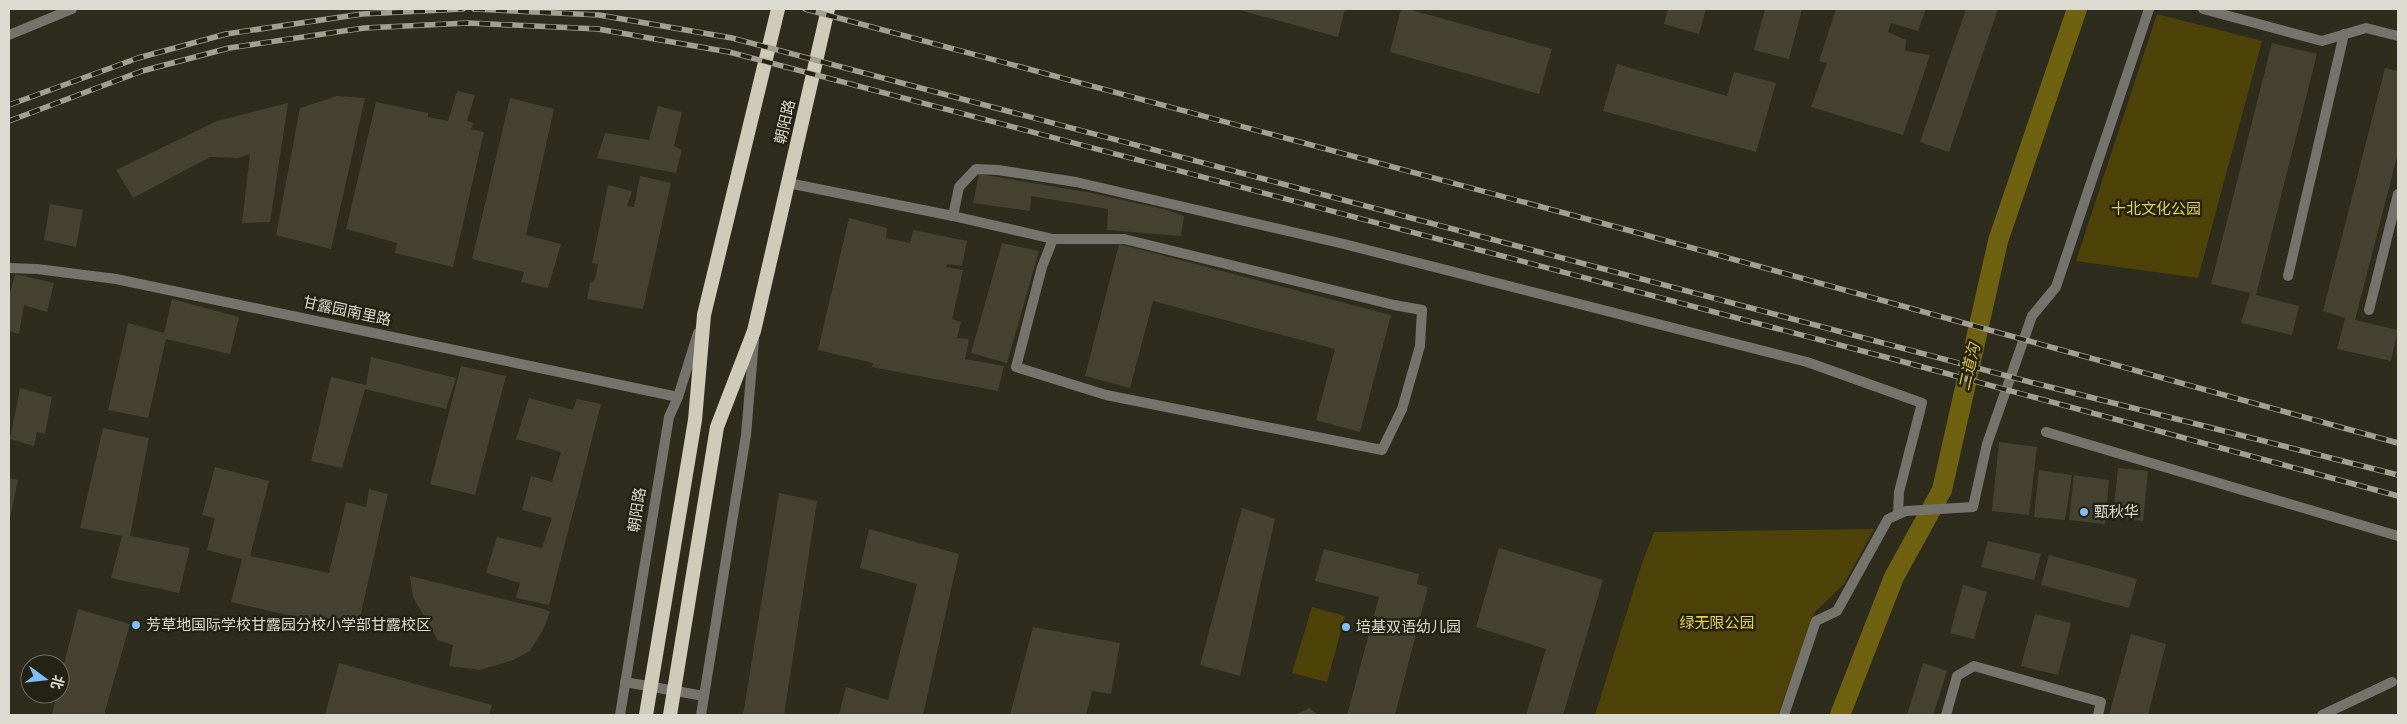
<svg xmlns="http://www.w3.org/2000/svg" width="2407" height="724" viewBox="0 0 2407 724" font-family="Roboto,'Noto Sans SC',sans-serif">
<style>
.green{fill:#4d4308}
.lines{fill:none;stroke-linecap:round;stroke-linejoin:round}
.canal{stroke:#6e6110;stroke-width:20}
.building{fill:#454232}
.service{stroke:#75746c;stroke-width:10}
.minor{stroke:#75746c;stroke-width:10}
.tertiary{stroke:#75746c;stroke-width:10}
.trunk{stroke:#cecbb9;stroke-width:14}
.rail-casing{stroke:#a2a094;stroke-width:5.5}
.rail{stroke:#242213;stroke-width:4;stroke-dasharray:11;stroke-linecap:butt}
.poi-dot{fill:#80bdfa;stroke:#242213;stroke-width:2}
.labels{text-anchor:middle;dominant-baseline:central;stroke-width:5;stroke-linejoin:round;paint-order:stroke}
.street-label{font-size:15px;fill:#dcdbd1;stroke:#242213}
.park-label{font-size:15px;fill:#e7d14d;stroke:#242213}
.poi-label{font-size:15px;fill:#dcdbd1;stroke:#242213;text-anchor:start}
.water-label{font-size:16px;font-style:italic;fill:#d9c33b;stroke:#242213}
</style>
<rect width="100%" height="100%" fill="#2e2c1c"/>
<g class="green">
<polygon points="2157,14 2262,41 2198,278 2076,261"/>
<polygon points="1874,529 1844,584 1815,612 1778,715 1595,715 1642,563 1654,532"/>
<polygon points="1312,607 1345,616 1327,682 1292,673"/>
</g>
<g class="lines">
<polyline class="canal" points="1840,715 1894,577 1942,490 1998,241 2077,9"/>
</g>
<g class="building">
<polygon points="1236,9 1345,9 1338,37"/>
<polygon points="1401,9 1408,9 1552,49 1539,94 1390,52"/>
<polygon points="1668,9 1706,9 1699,34 1664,24"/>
<polygon points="1765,9 1802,9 1789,59 1754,50"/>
<polygon points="1836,9 1926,9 1918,31 1891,23 1888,32 1906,40 1905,51 1930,55 1903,135 1811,107 1827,63 1819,61"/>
<polygon points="1966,9 1998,9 1949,152 1920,142"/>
<polygon points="2272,43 2317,54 2256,295 2299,306 2292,335 2241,323 2250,293 2211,284"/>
<polygon points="1617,64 1727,96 1734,72 1776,83 1756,152 1603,111"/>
<polygon points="2385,68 2398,71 2398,153 2355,320 2398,330 2391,361 2337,349 2345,318 2323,311"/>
<polygon points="457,91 475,95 467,121 474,123 471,129 484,132 453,267 395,253 397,243 346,229 376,102 428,113 428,117 448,121"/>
<polygon points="337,96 365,98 331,249 276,235 300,108"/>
<polygon points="510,98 554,109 526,235 561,244 548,288 521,282 524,272 472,259"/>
<polygon points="288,103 270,222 242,223 250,154 238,158 210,157 133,198 116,170 217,121"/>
<polygon points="658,106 682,112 674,146 682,150 676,173 597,158 605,133 649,140"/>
<polygon points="979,174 1087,192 1167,210 1184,216 1181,236 1107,230 1108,209 1031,196 1030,211 973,203"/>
<polygon points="640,176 671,183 643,309 587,299 590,283 595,280 598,264 592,263 608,185 632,191 627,206 634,207"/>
<polygon points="50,204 83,210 76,247 44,240"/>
<polygon points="849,218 887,228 886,238 910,243 913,230 967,241 962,266 947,264 946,267 963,270 952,319 961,322 957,338 969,339 965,359 1004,366 998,391 872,367 873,363 818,350"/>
<polygon points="1002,243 1039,251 1007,363 971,353"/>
<polygon points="1119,244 1391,315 1360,432 1316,420 1335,349 1153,301 1130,388 1085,376"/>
<polygon points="15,274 54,283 47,312 24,305 19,334 9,331 9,297"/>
<polygon points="172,299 239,317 230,354 166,339 148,418 108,410 128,323 164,333"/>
<polygon points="371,357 456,378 446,409 365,389 342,468 311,461 331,377 366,385"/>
<polygon points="461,366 506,376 475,495 430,484"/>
<polygon points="20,388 52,397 45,434 37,432 34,446 10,439"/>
<polygon points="529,398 573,410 577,399 601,404 549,605 516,598 520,583 486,573 497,537 542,548 552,518 522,510 531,476 552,482 561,452 516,439"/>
<polygon points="103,428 149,438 130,536 190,548 179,593 111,578 122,536 80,528"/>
<polygon points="1999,442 2037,447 2029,515 1992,511"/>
<polygon points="215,467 269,481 250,556 329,573 346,502 366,507 369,489 388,494 357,631 231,602 242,559 207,550 215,518 202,515"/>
<polygon points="2118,468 2148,471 2143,521 2113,518"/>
<polygon points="2039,470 2072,475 2065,520 2034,517"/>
<polygon points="2074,475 2109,480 2105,524 2069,520"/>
<polygon points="9,478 18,480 10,518 9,518"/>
<polygon points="779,493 817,501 784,715 743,715"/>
<polygon points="1242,508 1275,519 1240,676 1200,665"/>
<polygon points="869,529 959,554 923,715 839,715 846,687 888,700 917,584 860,568"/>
<polygon points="1988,541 2041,554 2034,580 1981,567"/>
<polygon points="1499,548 1603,580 1563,715 1526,715 1546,649 1476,627"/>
<polygon points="1324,549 1419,574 1417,584 1428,587 1395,715 1347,715 1379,597 1315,581"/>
<polygon points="2049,555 2137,579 2129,608 2041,585"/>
<polygon points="410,576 544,609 550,612 543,630 530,651 513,660 480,670 449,666 453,645 438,640 413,597"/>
<polygon points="1963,585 1987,592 1974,639 1950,633"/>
<polygon points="78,609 130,624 104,715 52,714 57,694 60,694 60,680"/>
<polygon points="2035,614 2071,623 2058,675 2021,666"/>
<polygon points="1033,627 1120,643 1111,694 1092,691 1086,715 1010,715"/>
<polygon points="2131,634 2166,644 2148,715 2109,715"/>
<polygon points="339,663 492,705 489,715 325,715"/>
<polygon points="1923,663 1947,671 1933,715 1907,715"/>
<polygon points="1309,708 1318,715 1295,715"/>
</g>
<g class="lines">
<polyline class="service" points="1784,715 1816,621 1837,611 1888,519 1906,511 1973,507 1987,444 2032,316 2056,287 2149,9"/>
<g class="minor">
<polyline points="2203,9 2322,41 2366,28 2398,36"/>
<polyline points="9,35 72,9"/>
<polyline points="788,183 953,216 959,187 976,169 998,170 1076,182 1344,244 1807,362 1922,403 1899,492 1898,514"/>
<polyline points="953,216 1053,239 1042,267 1016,367 1106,395 1382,450 1402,409 1420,346 1422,310 1394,305 1124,239 1053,239"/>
<polyline points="9,268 37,269 116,279 678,397"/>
<polyline points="2288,276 2344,34"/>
<polyline points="2369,310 2398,194"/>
<polyline points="2046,432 2398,536"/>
<polyline points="1946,715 1957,676 1974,666 2101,702 2098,715"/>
<polyline points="2322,715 2392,682"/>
</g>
<g class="tertiary">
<polyline points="625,682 704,696"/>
<polyline points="620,715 669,417 678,397 698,333"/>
<polyline points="701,715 746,435 754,340"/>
</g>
<g class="trunk">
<polyline points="646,715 695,420 704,315 778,9"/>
<polyline points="670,715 717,427 754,331 828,9"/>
</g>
<g class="rail-casing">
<g id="rail">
<polyline points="474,9 599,15 732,38 2034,383 2398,475"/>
<polyline points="805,9 1620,228 2398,443"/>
<polyline points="9,105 138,58 226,34 362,14 463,9"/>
<polyline points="9,121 142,71 229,48 364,28 468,23 598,29 729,52 1904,362 2398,496"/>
</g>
</g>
<use href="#rail" class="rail"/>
</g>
<g class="poi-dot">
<circle cx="2084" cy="512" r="5"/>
<circle cx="136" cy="625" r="5"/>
<circle cx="1346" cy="627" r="5"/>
</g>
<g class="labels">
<g class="street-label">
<text transform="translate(785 122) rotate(-77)">朝阳路</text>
<text transform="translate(347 311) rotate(12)">甘露园南里路</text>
<text transform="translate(637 510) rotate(-81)">朝阳路</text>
</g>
<g class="park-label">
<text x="2156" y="209">十北文化公园</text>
<text x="1717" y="623">绿无限公园</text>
</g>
<g class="poi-label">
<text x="2094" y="512">甄秋华</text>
<text x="146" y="625">芳草地国际学校甘露园分校小学部甘露校区</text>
<text x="1356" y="627">培基双语幼儿园</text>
</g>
<g class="water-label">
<text transform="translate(1969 367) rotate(-77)">二道沟</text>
</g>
</g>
<rect width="2407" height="724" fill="none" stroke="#dcdbd1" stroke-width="20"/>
<g transform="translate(45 679) rotate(105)"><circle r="24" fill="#242213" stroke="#6e6c5f"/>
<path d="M0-4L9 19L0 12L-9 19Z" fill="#80bdfa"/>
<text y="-8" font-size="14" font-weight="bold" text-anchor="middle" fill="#dcdbd1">北</text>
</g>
</svg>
